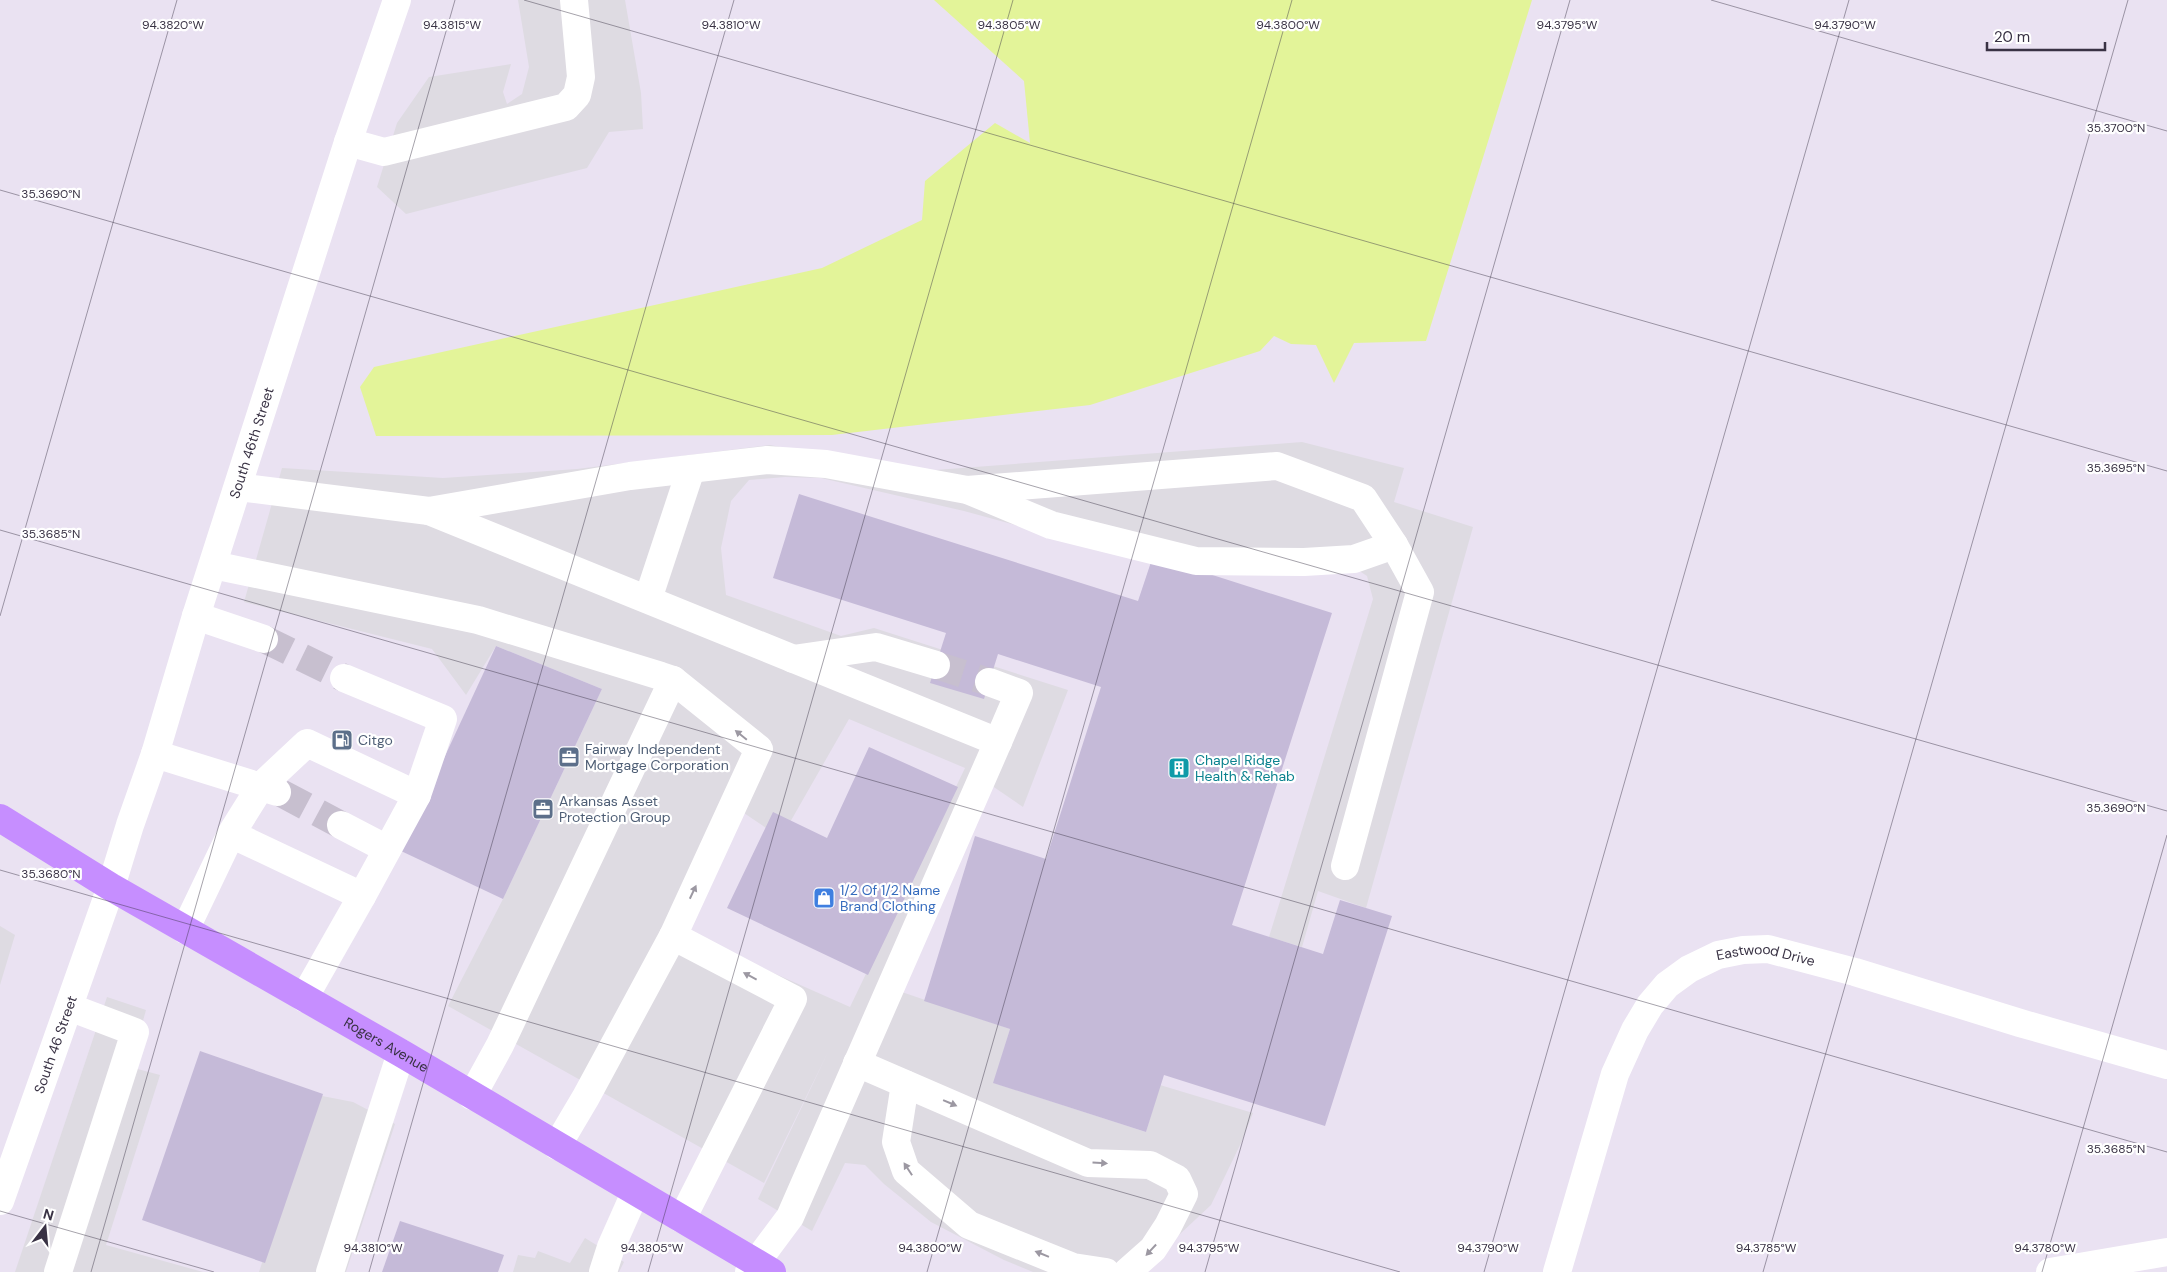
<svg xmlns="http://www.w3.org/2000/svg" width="2167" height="1272" viewBox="0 0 2167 1272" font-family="'DM Sans',sans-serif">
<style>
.parking{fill:#dedbe2;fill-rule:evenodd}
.water{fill:#e3f499}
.building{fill:#c5bad8}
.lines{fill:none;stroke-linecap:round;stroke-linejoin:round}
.minor-tunnel{stroke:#c7bfcf;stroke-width:28;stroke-dasharray:28 14;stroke-linecap:butt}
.minor{stroke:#fff;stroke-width:28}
.major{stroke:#c68eff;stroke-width:28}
.oneway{fill:#9c98a2}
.ticks{fill:none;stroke:#393244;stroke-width:1;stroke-opacity:0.45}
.labels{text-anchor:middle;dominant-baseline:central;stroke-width:4.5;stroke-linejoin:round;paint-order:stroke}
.street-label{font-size:14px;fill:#393244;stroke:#fff}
.service-label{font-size:14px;fill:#4e5e75;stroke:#fff;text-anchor:start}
.culture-label{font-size:14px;fill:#0d838f;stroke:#fff;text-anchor:start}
.shop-label{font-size:14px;fill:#366cbe;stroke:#fff;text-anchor:start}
.ticks-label{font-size:12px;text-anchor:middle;fill:#393244;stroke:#fff;stroke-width:4.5;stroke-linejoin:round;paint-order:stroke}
</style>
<rect width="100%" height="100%" fill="#eae2f2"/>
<g class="parking">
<polygon points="518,0 625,0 641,93 643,129 609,132 587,168 406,214 377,187 397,123 429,77 511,64 503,92 507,104 522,94 529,67"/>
<path d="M1302,442L1404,468L1394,502L1473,527L1366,908L1318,891L1302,947L1269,937L1373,599L1367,576L1349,564L1141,559L964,511L821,478L785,477L749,480L731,501L721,548L726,595L841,636L874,628L1068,690L1023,807L985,781L893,989L1010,1029L994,1083L1146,1132L1160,1085L1253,1113L1241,1143L1211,1205L1149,1263L1107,1272H1033L1004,1260L931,1222L884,1184L865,1165L845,1163L812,1231L758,1199L829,1050L764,1183L448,1006L503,899L602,689L496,646L466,695L432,649L244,602L282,468L443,478L577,469L770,445L909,472ZM849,719L965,768L850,1007L683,933L741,811L781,838Z"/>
<polygon points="0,926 15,935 0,985"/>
<polygon points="107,997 146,1010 130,1067 160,1075 106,1245 203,1272 15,1272"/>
<polygon points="317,1095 353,1102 395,1124 346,1272 259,1272"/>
<polygon points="585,1238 624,1262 619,1272 513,1272 518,1255 535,1258 538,1251 570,1263"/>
</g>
<polygon class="water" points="934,0 1532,0 1426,341 1354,343 1334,383 1316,345 1291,344 1274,336 1260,351 1090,405 832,435 376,436 360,387 374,367 822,268 922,220 925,181 995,123 1030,143 1024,81"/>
<g class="building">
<polygon points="799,494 1138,601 1153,556 1332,613 1232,925 1323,954 1340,900 1392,916 1325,1126 1164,1075 1146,1132 993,1083 1010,1029 924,1001 975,836 1046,859 1101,687 998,654 984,699 930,683 946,633 773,578"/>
<polygon points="496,646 602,689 503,899 401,851"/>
<polygon points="869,747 958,787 868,975 727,908 773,812 827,838"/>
<polygon points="200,1051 323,1094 265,1263 142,1220"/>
<polygon points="400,1221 504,1255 498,1272 382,1272"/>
</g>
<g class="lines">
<g class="minor-tunnel">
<polyline points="264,639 344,678"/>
<polyline points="936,665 989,682"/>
<polyline points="281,793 341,825"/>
</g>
<g class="minor">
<polyline points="348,142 384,152 566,107 577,95 581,77 574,0"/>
<polyline points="238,487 429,511 998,742 790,1217 749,1272"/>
<polyline points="970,491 1051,525 1196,561 1304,562 1354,559 1394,545"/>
<polyline points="429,511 630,476 767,460 826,464 967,490 1277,466 1363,498 1394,545 1420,592 1345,866"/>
<polyline points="213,565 478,620 661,676 673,680 759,749 673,936 586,1097 557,1146"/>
<polyline points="648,599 691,469"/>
<polyline points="196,616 264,639"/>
<polyline points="793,659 876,647 936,665"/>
<polyline points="344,678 443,719 417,795"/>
<polyline points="989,682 1019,693 998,742"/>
<polyline points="155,754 277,792"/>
<polyline points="341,825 387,849"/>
<polyline points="185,930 231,834 261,786 307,743 417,795 362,896 231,834"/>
<polyline points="673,936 793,999 682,1219"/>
<polyline points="304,998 362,896"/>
<polyline points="857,1063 1088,1163 1150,1165 1177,1179 1184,1194 1168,1226 1153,1249 1127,1272"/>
<polyline points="905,1084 896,1142 906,1171 969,1225 1073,1267 1106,1272"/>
<polyline points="472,1096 500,1045 673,680"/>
<path id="s1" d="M0,1201L111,887L130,825L155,754L196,616L348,142L397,0"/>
<polyline points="58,1272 135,1032 69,1007"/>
<polyline points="330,1272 401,1053"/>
<polyline points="603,1272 611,1247 635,1193"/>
<path id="s2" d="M1557,1272L1615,1074L1635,1030L1650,1005L1667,985L1689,969L1718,955L1743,950L1768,949L1855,972L2020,1023L2167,1065"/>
<polyline points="2050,1272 2167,1252"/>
</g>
<path class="major" id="s3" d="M0,818L111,887L401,1053L772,1272"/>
</g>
<defs><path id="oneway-solid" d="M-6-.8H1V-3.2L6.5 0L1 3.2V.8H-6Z" transform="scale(1.25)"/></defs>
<g class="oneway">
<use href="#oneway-solid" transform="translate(741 735) rotate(-141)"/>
<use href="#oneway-solid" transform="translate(693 892) rotate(-65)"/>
<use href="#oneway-solid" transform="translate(750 976) rotate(-152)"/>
<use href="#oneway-solid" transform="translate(950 1103) rotate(23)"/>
<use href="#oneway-solid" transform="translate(1100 1163) rotate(3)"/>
<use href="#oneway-solid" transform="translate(908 1169) rotate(-123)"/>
<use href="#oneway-solid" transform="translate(1151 1250) rotate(133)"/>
<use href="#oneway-solid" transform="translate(1042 1254) rotate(-158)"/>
</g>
<path class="ticks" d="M524,0L2167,471M1711,0L2167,131M0,190L2167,811M0,530L2167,1152M0,616L177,0M0,870L1400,1272M0,1211L214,1272M91,1272L455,0M369,1272L734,0M648,1272L1013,0M927,1272L1292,0M1205,1272L1570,0M1484,1272L1849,0M1763,1272L2128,0M2042,1272L2167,835"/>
<defs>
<g id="fuel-square" transform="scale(1.125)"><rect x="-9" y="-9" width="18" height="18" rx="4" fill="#5c6f8a" stroke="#fff"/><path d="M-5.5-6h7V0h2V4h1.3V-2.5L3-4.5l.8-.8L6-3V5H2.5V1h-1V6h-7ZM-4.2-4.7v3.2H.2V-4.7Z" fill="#fff"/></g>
<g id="office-square" transform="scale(1.125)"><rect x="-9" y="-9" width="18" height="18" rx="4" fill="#5c6f8a" stroke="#fff"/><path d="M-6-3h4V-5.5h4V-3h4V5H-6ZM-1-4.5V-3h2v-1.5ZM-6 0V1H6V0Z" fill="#fff"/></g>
<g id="building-square" transform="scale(1.125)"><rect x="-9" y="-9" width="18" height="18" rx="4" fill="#0f9aa8" stroke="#fff"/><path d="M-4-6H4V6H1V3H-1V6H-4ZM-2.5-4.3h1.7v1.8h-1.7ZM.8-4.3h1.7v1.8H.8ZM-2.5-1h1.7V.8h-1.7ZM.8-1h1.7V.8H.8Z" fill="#fff"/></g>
<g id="shop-square" transform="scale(1.125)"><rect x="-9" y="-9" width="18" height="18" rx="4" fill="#3f7fe0" stroke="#fff"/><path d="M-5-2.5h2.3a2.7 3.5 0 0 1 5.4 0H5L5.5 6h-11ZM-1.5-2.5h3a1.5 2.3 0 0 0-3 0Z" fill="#fff"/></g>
</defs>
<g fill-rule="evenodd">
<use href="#fuel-square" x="342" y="740"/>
<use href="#office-square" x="569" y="757"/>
<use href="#building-square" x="1179" y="768"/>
<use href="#office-square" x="543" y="809"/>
<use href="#shop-square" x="824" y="898"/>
</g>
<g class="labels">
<g class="street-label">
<text stroke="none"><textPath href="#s1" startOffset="799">South 46th Street</textPath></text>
<text stroke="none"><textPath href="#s2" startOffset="418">Eastwood Drive</textPath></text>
<text stroke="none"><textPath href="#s1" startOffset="166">South 46 Street</textPath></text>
<text stroke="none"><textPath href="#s3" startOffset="448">Rogers Avenue</textPath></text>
</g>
<g class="service-label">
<text x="358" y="740">Citgo</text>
<text x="585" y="749">Fairway Independent<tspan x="585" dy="16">Mortgage Corporation</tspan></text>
<text x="559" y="801">Arkansas Asset<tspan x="559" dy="16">Protection Group</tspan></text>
</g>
<g class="culture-label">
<text x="1195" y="760">Chapel Ridge<tspan x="1195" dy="16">Health &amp; Rehab</tspan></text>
</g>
<g class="shop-label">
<text x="840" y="890">1/2 Of 1/2 Name<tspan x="840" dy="16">Brand Clothing</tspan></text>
</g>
</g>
<g class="ticks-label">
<text x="173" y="29">94.3820°W</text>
<text x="452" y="29">94.3815°W</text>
<text x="731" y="29">94.3810°W</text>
<text x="1009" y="29">94.3805°W</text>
<text x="1288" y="29">94.3800°W</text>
<text x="1567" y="29">94.3795°W</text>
<text x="1845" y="29">94.3790°W</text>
<text x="2116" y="132">35.3700°N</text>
<text x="51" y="198">35.3690°N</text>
<text x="2116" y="472">35.3695°N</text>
<text x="51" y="538">35.3685°N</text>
<text x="2116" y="812">35.3690°N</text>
<text x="51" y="878">35.3680°N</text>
<text x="2116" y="1153">35.3685°N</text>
<text x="373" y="1252">94.3810°W</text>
<text x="652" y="1252">94.3805°W</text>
<text x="930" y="1252">94.3800°W</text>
<text x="1209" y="1252">94.3795°W</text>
<text x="1488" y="1252">94.3790°W</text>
<text x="1766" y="1252">94.3785°W</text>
<text x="2045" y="1252">94.3780°W</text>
</g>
<g transform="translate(45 1227) rotate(16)" stroke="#ffffff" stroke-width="4" paint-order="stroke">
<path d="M0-4L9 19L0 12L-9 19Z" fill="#393244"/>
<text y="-8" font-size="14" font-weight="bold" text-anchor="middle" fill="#393244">N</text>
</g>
<path d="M1987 42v8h118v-8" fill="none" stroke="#393244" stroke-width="2.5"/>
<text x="1994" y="42" font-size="15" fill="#393244" stroke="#ffffff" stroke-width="4" paint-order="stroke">20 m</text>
</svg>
